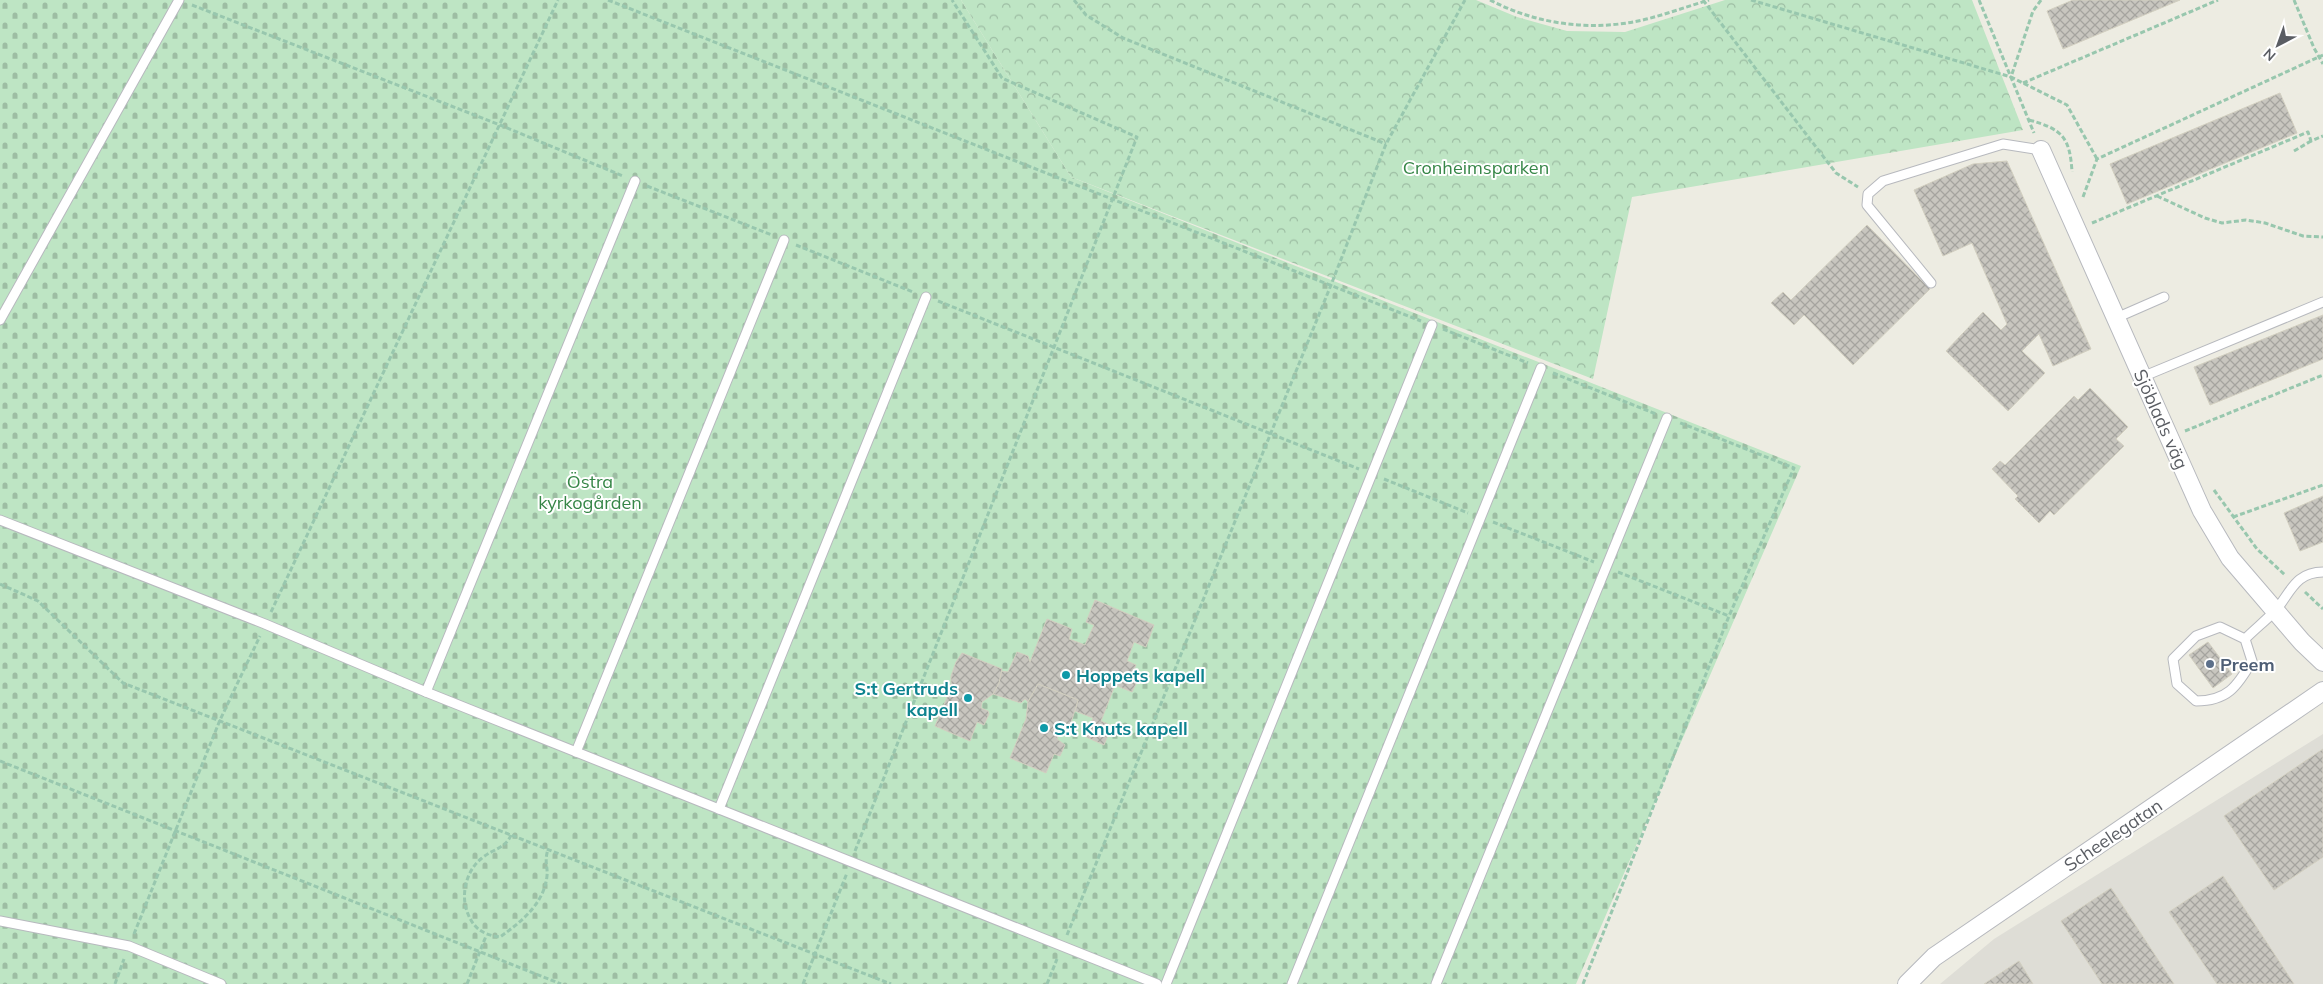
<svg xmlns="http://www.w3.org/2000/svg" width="2323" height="984" viewBox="0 0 2323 984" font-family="Mulish,sans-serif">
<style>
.industrial{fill:#deddd6}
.cemetery{fill:url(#cemetery-stones)}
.park{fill:url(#park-crowns)}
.building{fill:url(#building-cross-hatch);stroke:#d2cfc0}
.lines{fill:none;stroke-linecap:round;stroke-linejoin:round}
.lane-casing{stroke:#b7b9be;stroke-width:11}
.street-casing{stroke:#b7b9be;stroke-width:20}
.path{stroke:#98c7ae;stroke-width:3;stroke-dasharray:5 2.5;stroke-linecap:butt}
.lane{stroke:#fff;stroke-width:9}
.street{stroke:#fff;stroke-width:18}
.service-dot{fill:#5c6f8a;stroke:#fff;stroke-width:2}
.culture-dot{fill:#0f9aa8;stroke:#fff;stroke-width:2}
.labels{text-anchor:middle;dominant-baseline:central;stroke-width:4;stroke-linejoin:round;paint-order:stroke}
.park-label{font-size:18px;fill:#368647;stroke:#fff}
.street-label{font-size:18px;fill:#5a5d63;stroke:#fff}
.service-label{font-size:18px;font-weight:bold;fill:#4e5e75;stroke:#fff;text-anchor:start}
.culture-label{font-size:18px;font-weight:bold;fill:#0d838f;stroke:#fff;text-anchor:start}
</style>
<defs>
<pattern id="cemetery-stones" width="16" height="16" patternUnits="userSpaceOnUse" patternTransform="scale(1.25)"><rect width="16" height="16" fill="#bee5c4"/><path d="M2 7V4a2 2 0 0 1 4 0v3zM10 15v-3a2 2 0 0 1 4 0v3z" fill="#9dbda3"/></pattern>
<pattern id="park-crowns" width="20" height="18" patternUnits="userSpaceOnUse" patternTransform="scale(1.25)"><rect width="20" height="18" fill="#bee5c4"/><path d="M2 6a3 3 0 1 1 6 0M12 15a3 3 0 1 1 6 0" fill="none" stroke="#9dbda3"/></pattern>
<pattern id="building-cross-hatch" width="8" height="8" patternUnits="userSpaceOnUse" patternTransform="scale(1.25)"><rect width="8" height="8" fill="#c8c6bf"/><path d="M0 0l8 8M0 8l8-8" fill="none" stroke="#a5a49f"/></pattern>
</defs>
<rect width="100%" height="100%" fill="#edece2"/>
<polygon class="industrial" points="2323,734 2323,984 1940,984 1994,939"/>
<polygon class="cemetery" points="0,0 961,0 1071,177 1801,466 1576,984 0,984"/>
<polygon class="park" points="961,0 1476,0 1517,17 1567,31 1625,32 1725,0 1972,0 2023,130 1632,197 1593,379 1071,177"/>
<g class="building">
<polygon points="2073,0 2180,0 2063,49 2047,11"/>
<polygon points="2280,93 2297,133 2127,204 2110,164"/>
<polygon points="2007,161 2091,349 2053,366 2039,334 2022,351 2045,373 2008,411 1946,351 1983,312 2001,330 2007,324 1972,243 1943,256 1914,190 1973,164"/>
<polygon points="1867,225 1930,289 1853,365 1804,315 1794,325 1771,303 1783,292 1791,300"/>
<polygon points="2323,315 2323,359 2210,405 2194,367"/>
<polygon points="2090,388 2128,427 2116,439 2124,446 2054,515 2050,511 2039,523 2015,499 2018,496 1992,469 2000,461 2005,465 2074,396 2078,400"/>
<polygon points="2323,496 2323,542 2300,551 2284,513"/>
<polygon points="1095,600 1154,625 1146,647 1134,642 1127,661 1136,665 1131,677 1138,680 1132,692 1115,685 1101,721 1112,726 1104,745 1086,737 1093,718 1075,711 1078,700 1038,684 1028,702 1025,699 1021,703 993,694 999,683 1001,671 1008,672 1017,652 1028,656 1030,662 1047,619 1072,629 1069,639 1085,645 1094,625 1086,622"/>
<polygon points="2208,642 2232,674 2213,688 2189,655"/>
<polygon points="962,653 1002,669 999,683 993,694 982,702 981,708 988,711 989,714 984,725 977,722 970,741 935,726 951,688 951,676 956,662"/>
<polygon points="1038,684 1078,700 1071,723 1059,734 1057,739 1065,745 1060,756 1054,754 1046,773 1010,758 1026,719 1028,702"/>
<polygon points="2323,749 2323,857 2274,890 2224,816"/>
<polygon points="2223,876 2294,984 2217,984 2169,912"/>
<polygon points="2111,888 2174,984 2102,984 2061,921"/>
<polygon points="2019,961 2033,984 1984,984"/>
</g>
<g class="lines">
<g class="lane-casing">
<g id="lane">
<polyline points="1931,283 1867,205 1868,194 1883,181 2003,144 2041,150"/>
<polyline points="2116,318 2164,297"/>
<polyline points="0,320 179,0"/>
<polyline points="2142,377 2323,302"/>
<polyline points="0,520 265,624 426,692 1157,984"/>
<path d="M2245,639L2252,661C2237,687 2227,701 2196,701L2177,684L2173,659L2196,636L2220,627L2245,639C2254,630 2265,621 2274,612C2290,595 2294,572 2323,572"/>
<polyline points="426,692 635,181"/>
<polyline points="576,752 784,240"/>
<polyline points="719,809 926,297"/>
<polyline points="0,921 129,946 221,984"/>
<polyline points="1166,984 1432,325"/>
<polyline points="1292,984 1541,368"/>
<polyline points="1436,984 1667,418"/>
</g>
</g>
<g class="street-casing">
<g id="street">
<polyline points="2041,150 2202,511 2230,558 2302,642 2323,662"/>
<polyline points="1907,984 1934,957 2323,691"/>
</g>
</g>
<g class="path">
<polyline points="608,0 1421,321"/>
<polyline points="1074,0 1086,15 1123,38 1386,144"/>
<path d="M1490,0C1532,22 1580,30 1627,23C1654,19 1682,8 1709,0"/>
<polyline points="1703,0 1836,173 1858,187"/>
<polyline points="1751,0 2011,77"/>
<polyline points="1979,0 2034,133"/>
<polyline points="2041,0 2033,11 2011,77 2067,105 2097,159"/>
<polyline points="2294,0 2314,48 2323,64"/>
<polyline points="192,5 500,125 623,176"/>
<polyline points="2023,83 2218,0"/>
<path d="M2029,120C2062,129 2070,137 2072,172"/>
<polyline points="2294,151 2311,141"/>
<polyline points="647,186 772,235"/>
<polyline points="2157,196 2205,218 2222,223 2246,220 2265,223 2303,236 2323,237"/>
<polyline points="2083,197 2097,159 2323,55"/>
<polyline points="2092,223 2308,132 2311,141 2323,136"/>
<polyline points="796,245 913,292"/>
<polyline points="938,301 1359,469"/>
<polyline points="1443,329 1528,363"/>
<polyline points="1553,373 1656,414"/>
<polyline points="2185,431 2323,375"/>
<polyline points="1384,479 1468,513"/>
<polyline points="2214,490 2257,549 2285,575"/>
<polyline points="2233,517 2323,485"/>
<polyline points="1493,522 1594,562"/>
<polyline points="1618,572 1729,616"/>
<polyline points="0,584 38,601 123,683 891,984"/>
<polyline points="2305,592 2323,609"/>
<polyline points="271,612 558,0"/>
<polyline points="0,761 561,984"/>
<path d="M511,835C506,848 493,849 482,858C466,870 460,896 468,914C474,929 484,935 500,937C521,922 544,904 547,876C548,866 544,863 548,849"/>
<polyline points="855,851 1137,137 1002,78 952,0"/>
<polyline points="134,934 220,720 260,636"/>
<polyline points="1067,935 1331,285 1386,144 1465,0"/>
<polyline points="115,984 124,959"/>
<polyline points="467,984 486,936"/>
<polyline points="803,984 847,873"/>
<polyline points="1047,984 1057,959"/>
<polyline points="1583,984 1729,616 1794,468 1678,422"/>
</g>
<use href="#lane" class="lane"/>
<use href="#street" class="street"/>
</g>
<circle class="service-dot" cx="2210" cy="664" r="5"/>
<g class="culture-dot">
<circle cx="1066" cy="675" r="5"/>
<circle cx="968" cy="698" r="5"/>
<circle cx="1044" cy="728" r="5"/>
</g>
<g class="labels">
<g class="park-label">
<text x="1476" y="167">Cronheimsparken</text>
<text x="590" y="481">Östra<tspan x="590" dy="21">kyrkogården</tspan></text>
</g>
<g class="street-label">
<text transform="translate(2161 419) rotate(66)">Sjöblads väg</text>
<text transform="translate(2113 835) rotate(-34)">Scheelegatan</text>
</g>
<g class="service-label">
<text x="2220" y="664">Preem</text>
</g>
<g class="culture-label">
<text x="1076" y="675">Hoppets kapell</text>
<text x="958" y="688" text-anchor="end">S:t Gertruds<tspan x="958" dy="21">kapell</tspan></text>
<text x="1054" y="728">S:t Knuts kapell</text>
</g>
</g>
<g transform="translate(2278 45) rotate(221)" stroke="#ffffff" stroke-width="4" paint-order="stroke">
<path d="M0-4L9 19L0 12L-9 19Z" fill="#5a5d63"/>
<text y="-8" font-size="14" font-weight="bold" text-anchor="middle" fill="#5a5d63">N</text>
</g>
</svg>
